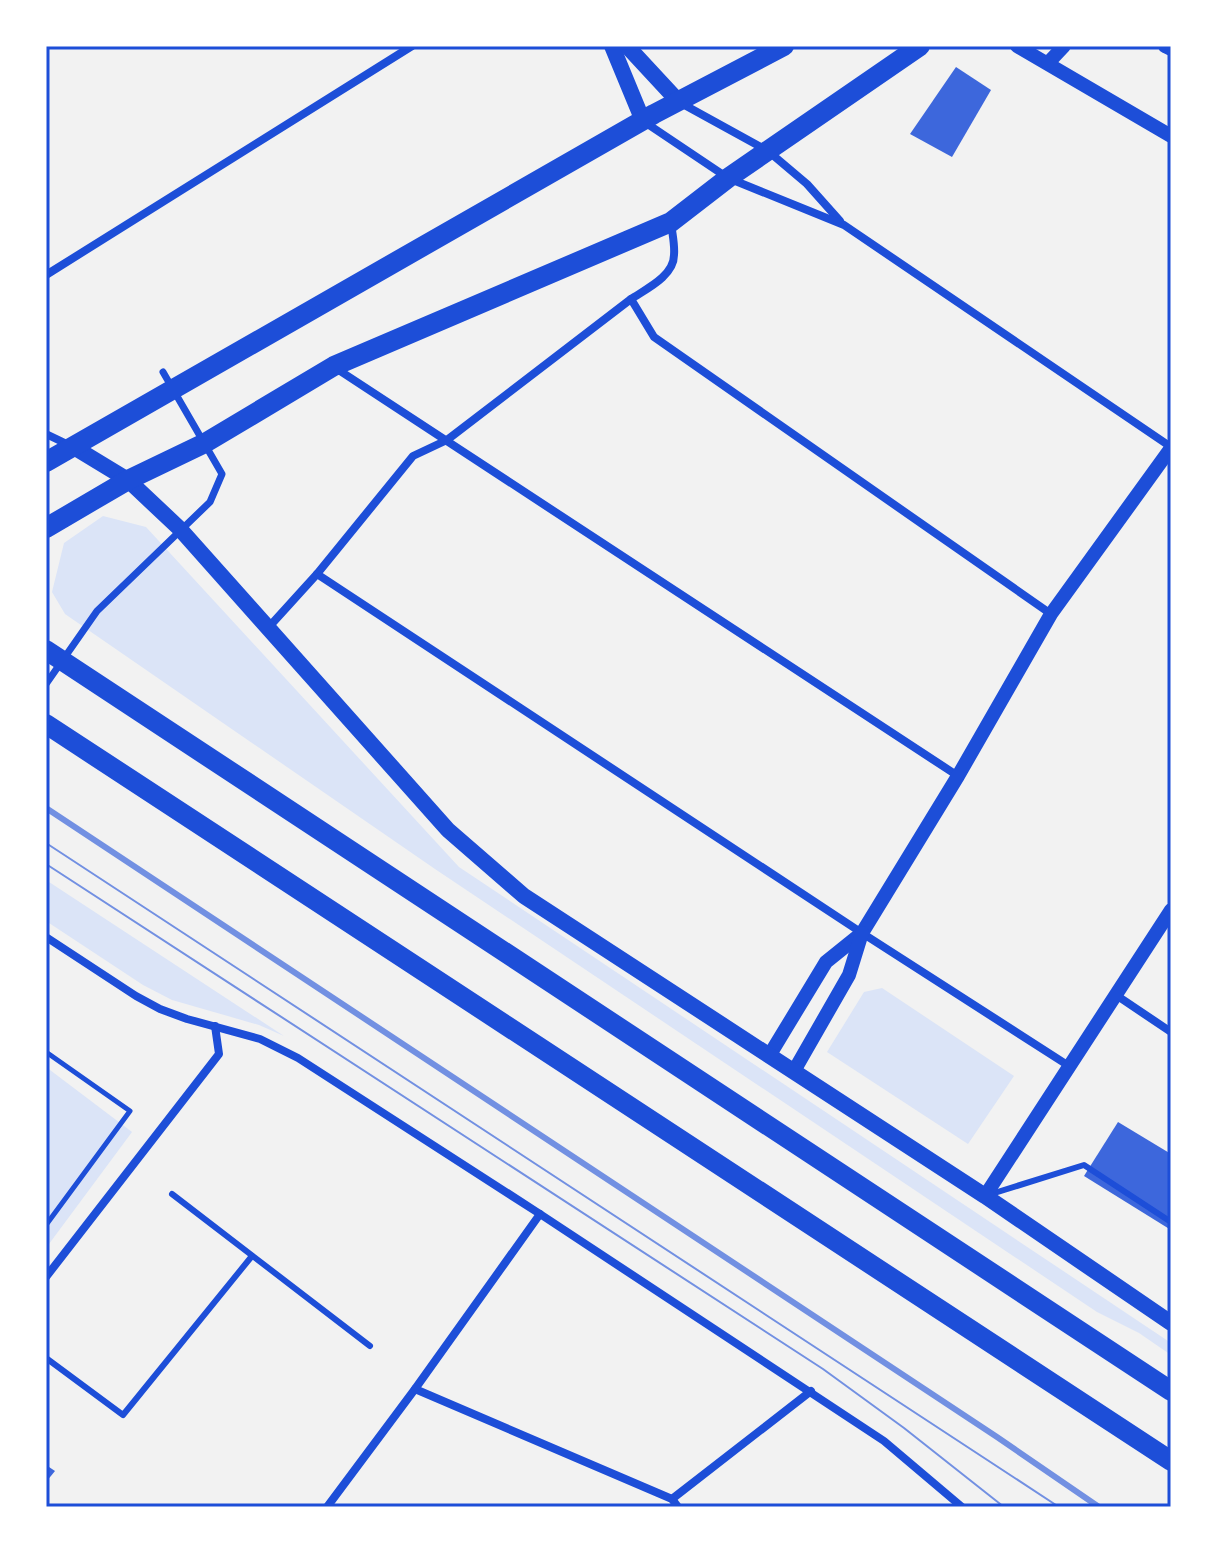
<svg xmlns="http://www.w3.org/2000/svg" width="1217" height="1553" viewBox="0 0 1217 1553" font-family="Rubik,sans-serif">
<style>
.green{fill:#dbe4f7}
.building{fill:#3d67dc}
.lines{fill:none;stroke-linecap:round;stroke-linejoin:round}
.path{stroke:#1d4ed8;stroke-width:5}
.service{stroke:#1d4ed8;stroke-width:6}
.pedestrian{stroke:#1d4ed8;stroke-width:7}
.minor{stroke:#1d4ed8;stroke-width:8}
.tertiary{stroke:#1d4ed8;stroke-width:14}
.secondary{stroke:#1d4ed8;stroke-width:16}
.primary{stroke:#1d4ed8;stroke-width:20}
.tram{stroke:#7290e2;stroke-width:2}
.rail{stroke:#7290e2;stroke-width:6}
.neatline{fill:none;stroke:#1d4ed8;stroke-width:3}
</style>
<rect width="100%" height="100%" fill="#f2f2f2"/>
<g class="green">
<polygon points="103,516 146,527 459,867 1171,1343 1171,1355 1139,1333 1097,1312 435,869 65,614 52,592 64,543"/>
<polygon points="46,880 284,1036 259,1025 172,1000 143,985 46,921"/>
<polygon points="882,988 1014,1076 968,1144 827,1052 864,992"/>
<polygon points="46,1067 132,1132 46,1248"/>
</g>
<g class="building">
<polygon points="956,67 991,90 952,157 910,134"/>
<polygon points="1118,1122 1171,1154 1171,1230 1084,1176"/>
<polygon points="46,1465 55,1471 46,1482"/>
</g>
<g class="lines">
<polyline class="path" points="46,1052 130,1111 46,1225"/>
<g class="service">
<polyline points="172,1194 370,1346"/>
<polyline points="988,1195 1084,1165 1171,1222"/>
<polyline points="46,1358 123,1415 252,1256"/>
</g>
<polyline class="pedestrian" points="46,684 97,611 210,502 222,474 163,372"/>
<g class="minor">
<polyline points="679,102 768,151 807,184 840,221"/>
<polyline points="646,123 728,178 844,225 1171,447"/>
<polyline points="46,275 412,46"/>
<polyline points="631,299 654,337 1051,614"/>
<polyline points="334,367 958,776"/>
<polyline points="46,434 71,446"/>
<polyline points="317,574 862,933 1069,1066"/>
<path d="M268,628L317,574L413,456L447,440L631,299C646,289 674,276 674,255C675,244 672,233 671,222"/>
<polyline points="46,937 136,996 160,1009 187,1019 260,1039 298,1058 540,1214 884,1441 962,1507"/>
<polyline points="1116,995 1171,1032"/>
<polyline points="46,1277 219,1054 215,1026"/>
<polyline points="415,1389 672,1499 678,1507"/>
<polyline points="672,1499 811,1391"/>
<polyline points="327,1507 415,1389 540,1214"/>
</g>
<g class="tertiary">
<polyline points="1017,46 1171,136"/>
<polyline points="1165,46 1171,49"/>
<polyline points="1048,63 1064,46"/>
<polyline points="769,1056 826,962 862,933 958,776 1051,614 1171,448"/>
<polyline points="794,1071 849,975 862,933"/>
<polyline points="985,1196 1171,910"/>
</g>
<g class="secondary">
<polyline points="612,46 643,121"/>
<polyline points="627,46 678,101"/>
<polyline points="72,446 128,480 180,529 448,830 524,896 985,1196 1171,1323"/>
</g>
<g class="primary">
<polyline points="46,462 654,114 784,46"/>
<polyline points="46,528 128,480 205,443 334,366 671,222 728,178 920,46"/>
<polyline points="46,650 1171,1391"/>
<polyline points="46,724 1171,1461"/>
</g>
<g class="tram">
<polyline points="46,843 1059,1507"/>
<polyline points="46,864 823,1369 904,1428 1004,1507"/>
</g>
<polyline class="rail" points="46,808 997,1437 1099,1507"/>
</g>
<rect width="1217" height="1553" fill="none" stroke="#ffffff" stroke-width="96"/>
<rect x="48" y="48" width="1121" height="1457" class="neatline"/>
</svg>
